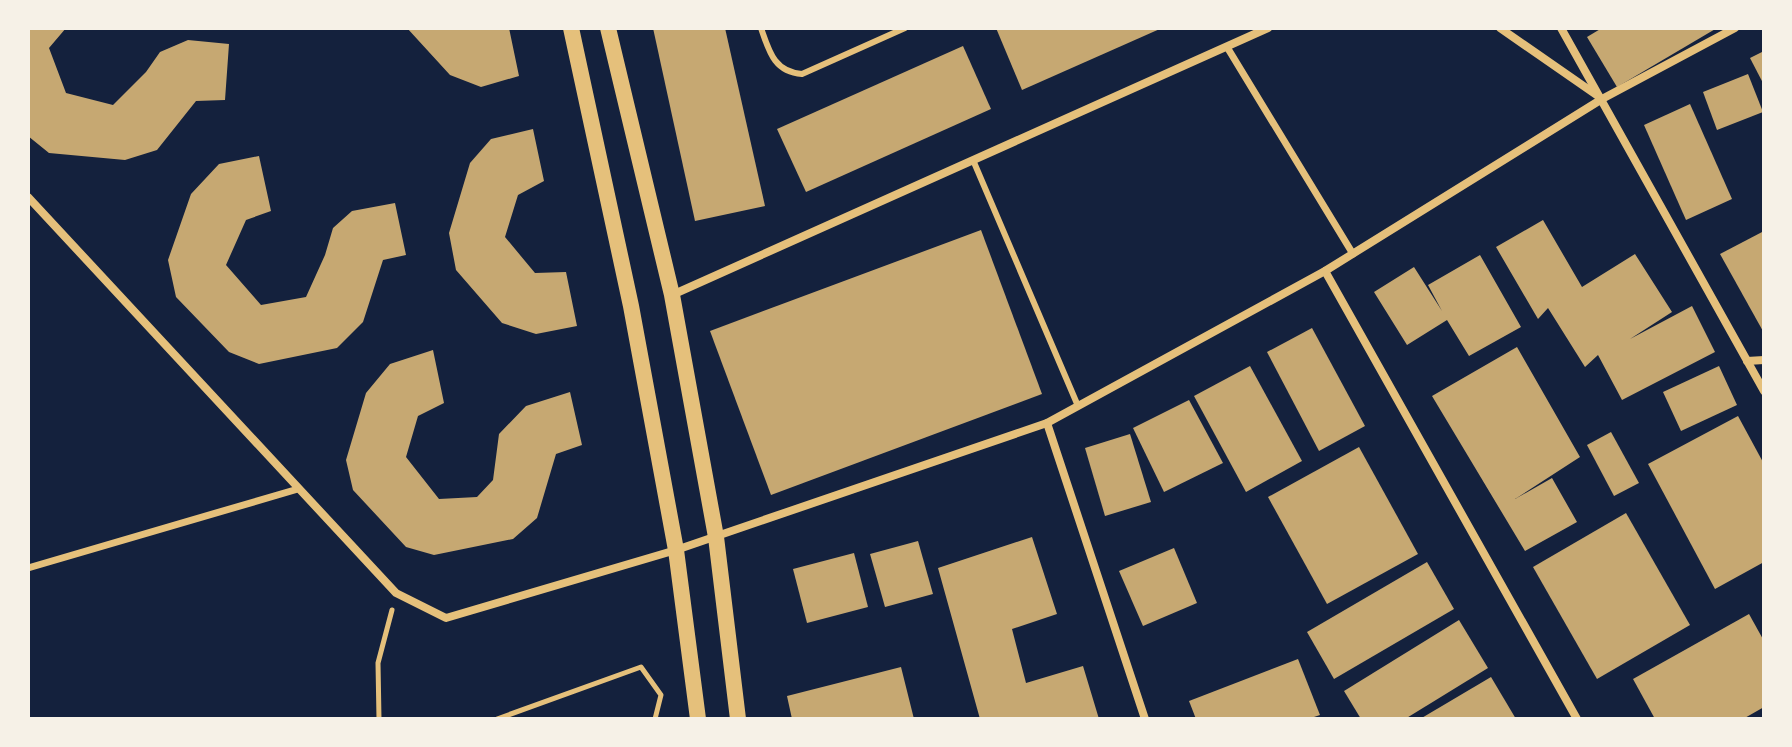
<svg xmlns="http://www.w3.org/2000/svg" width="1792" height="747" viewBox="0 0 1792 747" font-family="'Roboto Serif',serif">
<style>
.building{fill:#c6a872}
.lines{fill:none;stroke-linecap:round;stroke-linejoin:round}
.path{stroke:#e5c07b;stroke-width:5}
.service{stroke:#e5c07b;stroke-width:6}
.pedestrian{stroke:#e5c07b;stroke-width:7}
.minor{stroke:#e5c07b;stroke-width:8}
.secondary{stroke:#e5c07b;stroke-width:16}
</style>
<rect width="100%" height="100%" fill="#14213d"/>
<g class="building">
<polygon points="28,28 66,28 49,48 66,93 113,105 146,72 160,52 188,40 229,44 225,100 196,101 157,150 125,160 49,153 28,136"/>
<polygon points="407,28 481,30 509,28 519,76 481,87 450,75"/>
<polygon points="653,28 725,28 765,206 695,221"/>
<polygon points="996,28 1162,28 1022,90"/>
<polygon points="1602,28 1717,28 1617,87 1587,37"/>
<polygon points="963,46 991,109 806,192 777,129"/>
<polygon points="1764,51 1764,85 1750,58"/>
<polygon points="1748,74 1763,112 1717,130 1703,92"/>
<polygon points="1690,104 1732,199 1686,220 1644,125"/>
<polygon points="533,129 544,181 518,195 505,237 535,273 566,272 577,326 536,334 502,323 456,270 449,233 470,163 491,139"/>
<polygon points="259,156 271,211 246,220 226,265 261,305 306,297 325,255 333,228 352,211 395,203 406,255 383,260 363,322 337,348 259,364 229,352 176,297 168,260 191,194 219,164"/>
<polygon points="1543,220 1582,287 1635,254 1672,312 1630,339 1692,306 1715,352 1622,400 1598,355 1585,367 1548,308 1538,319 1496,247"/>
<polygon points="981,230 1042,394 771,495 710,331"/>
<polygon points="1764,231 1764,333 1720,254"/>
<polygon points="1480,255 1521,327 1469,356 1447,320 1407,345 1374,292 1414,267 1442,311 1428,285"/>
<polygon points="1312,328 1365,426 1319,451 1267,352"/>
<polygon points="1517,347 1580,457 1515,499 1552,478 1577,522 1525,551 1432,396"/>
<polygon points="433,350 444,403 418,416 406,457 439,499 477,497 493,480 499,434 526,406 570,392 582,445 556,454 537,518 513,539 434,555 406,547 353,490 346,460 366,393 390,364"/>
<polygon points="1250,366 1302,461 1246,492 1194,396"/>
<polygon points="1719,366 1737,405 1681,431 1663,392"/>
<polygon points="1189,400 1223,463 1164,492 1133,428"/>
<polygon points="1738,416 1764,464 1764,562 1715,589 1648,464"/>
<polygon points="1611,432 1639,483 1614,496 1587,445"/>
<polygon points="1130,434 1151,502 1105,516 1085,448"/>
<polygon points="1359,447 1418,554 1327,604 1268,497"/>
<polygon points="1626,513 1690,625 1597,679 1533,567"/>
<polygon points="1032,537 1057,614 1012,629 1026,683 1083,666 1099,719 980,719 938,568"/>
<polygon points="918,541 933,594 885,607 870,554"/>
<polygon points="1174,548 1197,603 1143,626 1119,571"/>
<polygon points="854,553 868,607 807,623 793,569"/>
<polygon points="1427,562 1454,609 1334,679 1307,632"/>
<polygon points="1749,614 1764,641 1764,707 1743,719 1655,719 1633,679"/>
<polygon points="1459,620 1488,668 1405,719 1361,719 1344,691"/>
<polygon points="1298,659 1320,715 1308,719 1196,719 1189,701"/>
<polygon points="901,667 914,719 792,719 787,696"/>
<polygon points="1491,677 1516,719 1420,719"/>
</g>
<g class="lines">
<g class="path">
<polyline points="379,719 378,663 392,610"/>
<polyline points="497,719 641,667 661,695 655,719"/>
</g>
<g class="service">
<path d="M761,28C769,51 774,72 802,74L905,28"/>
<polyline points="973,160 1078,406"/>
</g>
<g class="pedestrian">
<polyline points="1227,47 1353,254"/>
<polyline points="28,568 298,489"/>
</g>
<g class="minor">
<polyline points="1500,28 1598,96"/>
<polyline points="1561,28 1764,391"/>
<polyline points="28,197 396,593 446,618 676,550 1047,423 1325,271 1602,99 1735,28"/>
<polyline points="1325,271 1577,719"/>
<polyline points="672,295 1268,28"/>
<polyline points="1747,361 1764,360"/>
<polyline points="1047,423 1145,719"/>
</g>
<g class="secondary">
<polyline points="571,28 631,306 676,550 698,719"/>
<polyline points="608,28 672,295 716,537 738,719"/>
</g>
</g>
<rect width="1792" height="747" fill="none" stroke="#f6f1e7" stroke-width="60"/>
</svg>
